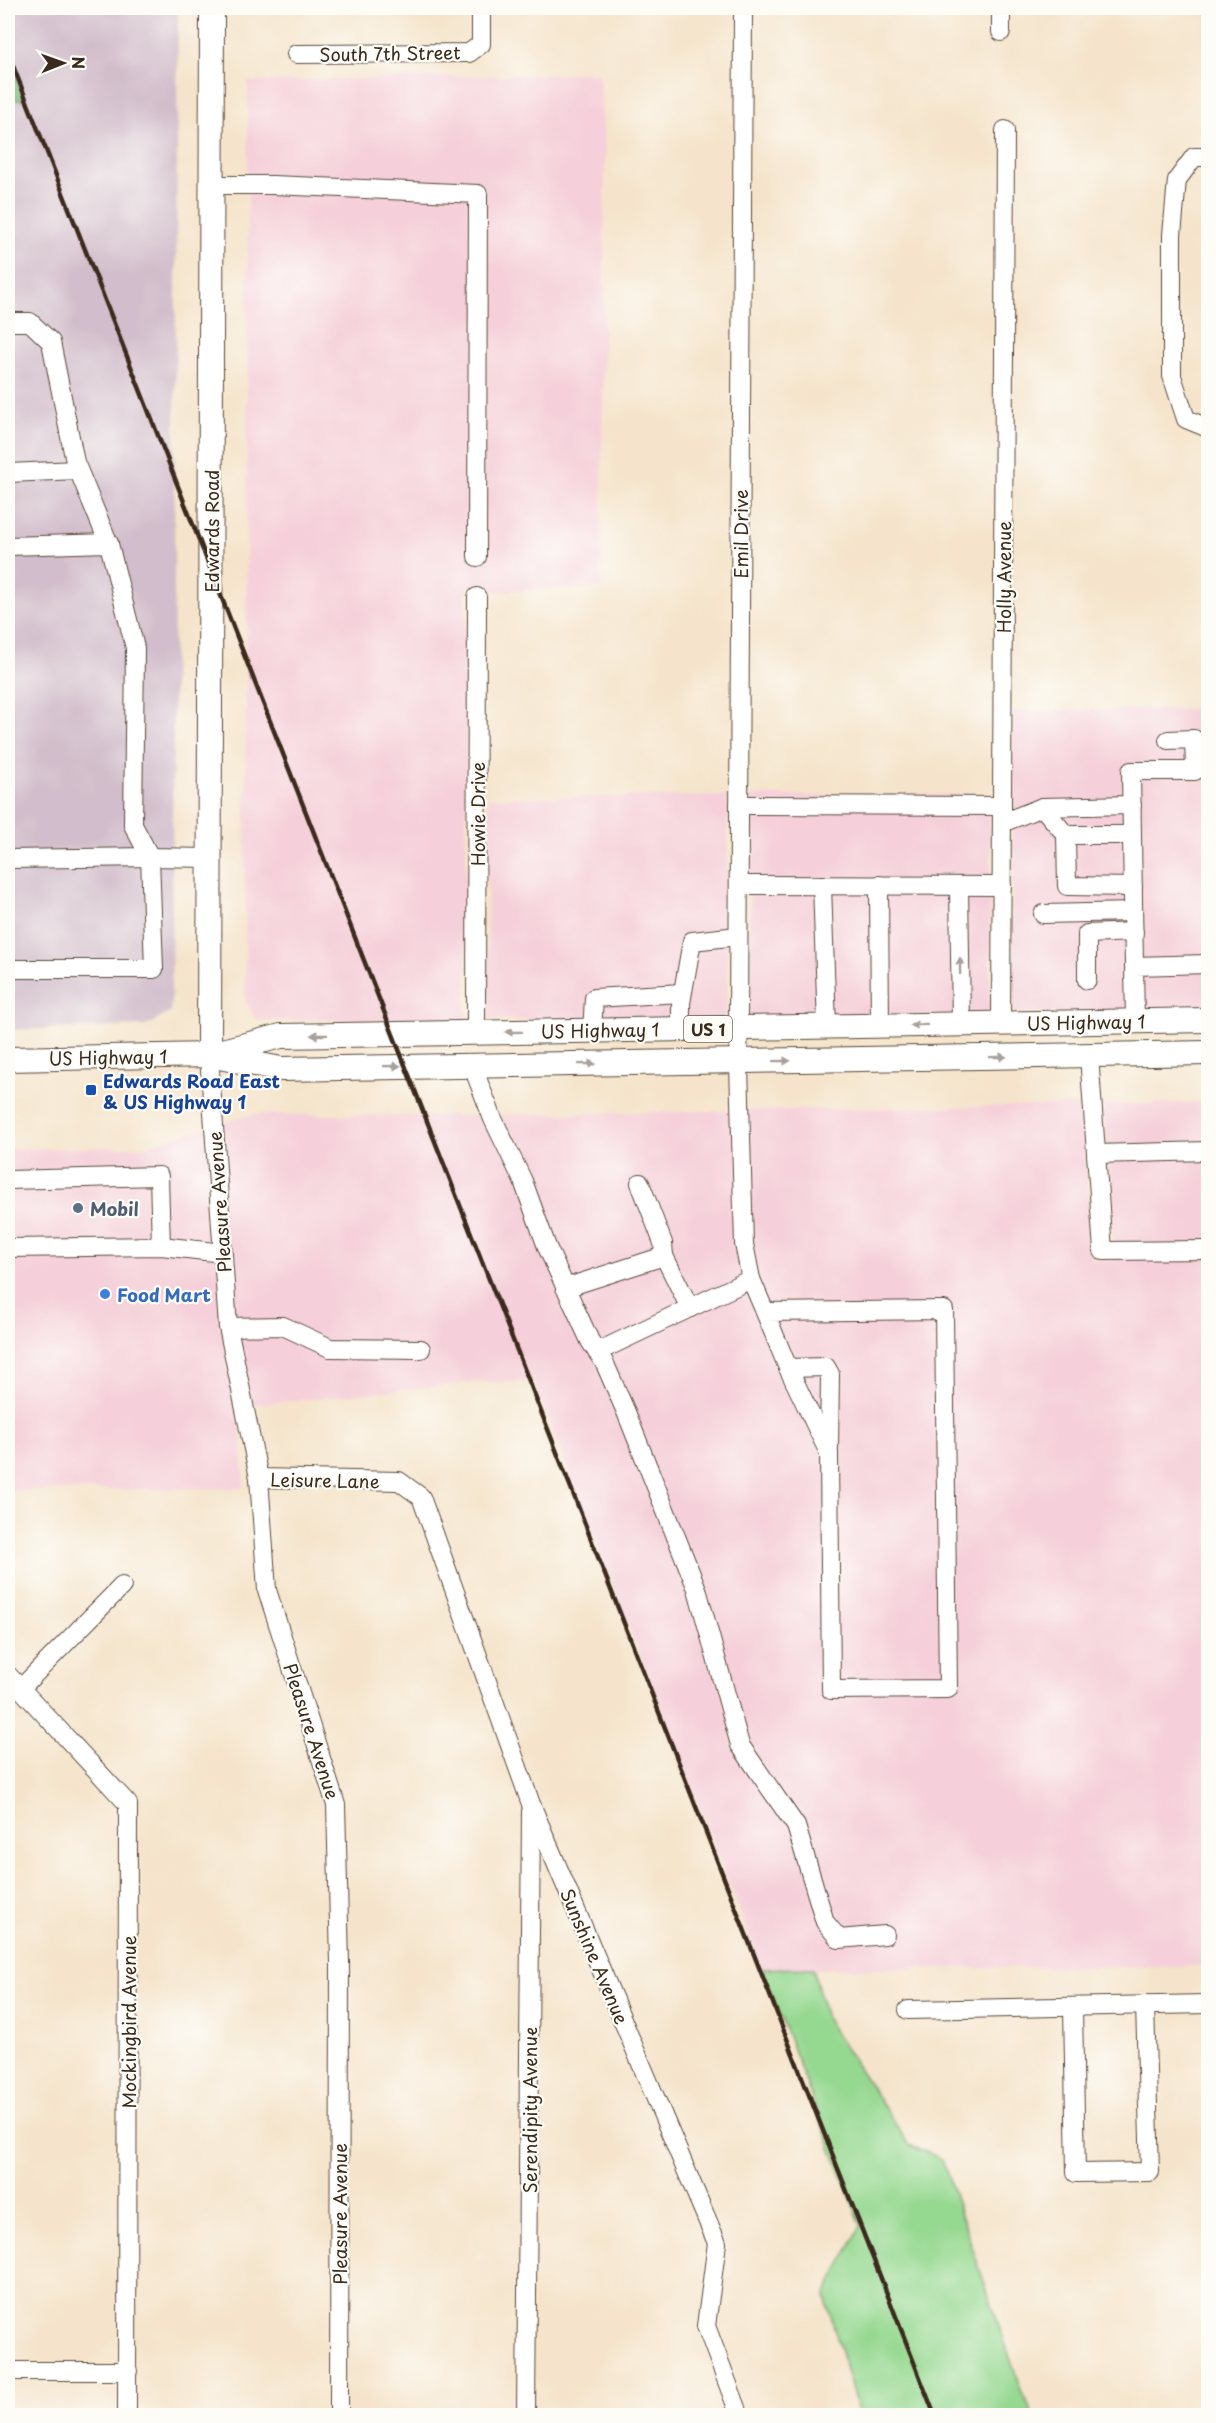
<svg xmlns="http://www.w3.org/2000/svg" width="1216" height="2423" viewBox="0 0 1216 2423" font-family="'Playpen Sans',sans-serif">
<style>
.built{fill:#f5cfd9}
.industrial{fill:#d1bdcb}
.green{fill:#95d890;stroke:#688157;stroke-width:1.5}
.forest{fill:#78b87a;stroke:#5a714c;stroke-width:1.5}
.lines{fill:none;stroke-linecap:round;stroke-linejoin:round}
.minor-casing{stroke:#574638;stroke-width:20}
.major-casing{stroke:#574638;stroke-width:26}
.minor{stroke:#fff;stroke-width:18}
.major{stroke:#fff;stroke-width:24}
.rail{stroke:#3b2a1e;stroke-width:4.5}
.oneway{fill:#a79f9a}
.transit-dot{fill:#1a4fb4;stroke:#fdfcf7;stroke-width:2}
.service-dot{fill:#5c6f8a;stroke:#fdfcf7;stroke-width:2}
.shop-dot{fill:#3f7fe0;stroke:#fdfcf7;stroke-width:2}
.labels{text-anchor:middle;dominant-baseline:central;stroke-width:4.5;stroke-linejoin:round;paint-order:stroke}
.shield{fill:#fdfcf7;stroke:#75695f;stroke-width:1.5}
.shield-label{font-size:16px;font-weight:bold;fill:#3b2a1e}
.street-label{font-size:18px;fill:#3b2a1e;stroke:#fdfcf7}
.transit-label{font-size:18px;font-weight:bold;fill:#164399;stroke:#fdfcf7;text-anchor:start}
.service-label{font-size:18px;font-weight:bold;fill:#4e5e75;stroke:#fdfcf7;text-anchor:start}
.shop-label{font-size:18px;font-weight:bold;fill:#366cbe;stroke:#fdfcf7;text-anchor:start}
</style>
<rect width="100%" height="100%" fill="#fdfcf7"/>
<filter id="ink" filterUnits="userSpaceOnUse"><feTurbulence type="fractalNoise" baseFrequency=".0167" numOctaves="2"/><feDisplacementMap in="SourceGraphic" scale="12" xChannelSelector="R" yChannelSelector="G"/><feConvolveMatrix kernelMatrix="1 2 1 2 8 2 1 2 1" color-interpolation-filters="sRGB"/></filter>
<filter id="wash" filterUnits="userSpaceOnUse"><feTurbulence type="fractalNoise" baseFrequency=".008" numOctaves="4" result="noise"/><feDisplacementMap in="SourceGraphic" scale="24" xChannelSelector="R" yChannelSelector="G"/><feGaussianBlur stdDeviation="1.35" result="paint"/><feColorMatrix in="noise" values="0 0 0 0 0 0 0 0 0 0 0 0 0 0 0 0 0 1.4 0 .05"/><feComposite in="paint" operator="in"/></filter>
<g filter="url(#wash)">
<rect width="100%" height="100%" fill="#f5e4cb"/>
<g class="built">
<polygon points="599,73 605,152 601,587 488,592 488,587 466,588 466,1020 257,1020 245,1001 248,82"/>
<polygon points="1208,709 1208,1010 1012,1014 1013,711"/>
<polygon points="991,794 990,1014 749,1019 750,796"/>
<polygon points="728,796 727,1019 487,1020 488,798"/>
<polygon points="1208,1102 1208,1966 762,1969 534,1382 481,1382 239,1406 244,1488 8,1491 8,1149 140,1147 254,1114 429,1116 1082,1105 1093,1261 1115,1260 1103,1105"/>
</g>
<polygon class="industrial" points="8,8 178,8 171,1012 146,1026 8,1030 8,99 25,99 8,55"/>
<polygon class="green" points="813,1968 826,2019 909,2145 942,2159 1021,2390 1033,2415 859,2415 825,2296 861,2225 762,1969"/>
<polygon class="forest" points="8,55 25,100 8,99"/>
</g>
<g filter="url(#ink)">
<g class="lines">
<g class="minor-casing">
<g id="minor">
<polyline points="743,8 738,1029 744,1244 751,1279 765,1312 788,1368 829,1453 831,1690 948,1689 944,1310 765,1312"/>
<polyline points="1001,32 1001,8"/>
<polyline points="296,54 469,53 481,44 481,8"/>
<polyline points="1208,157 1194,157 1177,180 1172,235 1172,376 1186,419 1208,428"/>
<polyline points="212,185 273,185 478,194 477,557"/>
<polyline points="8,322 30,322 51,342 75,462 109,544 135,648 133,825 150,857 210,858"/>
<polyline points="8,473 78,470"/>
<polyline points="8,546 109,543"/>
<polyline points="739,805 1002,806"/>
<polyline points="1042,807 1066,835"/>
<polyline points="1002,823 1042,807 1132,805"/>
<polyline points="1132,835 1066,835 1067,886 1133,887"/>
<polyline points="8,859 150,857 154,969 8,969"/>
<polyline points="739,885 1002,886"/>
<polyline points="822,885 827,1027"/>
<polyline points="879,885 880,1026"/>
<polyline points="959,886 961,1024"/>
<polyline points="1043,914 1133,912"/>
<polyline points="1134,966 1131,771 1195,771 1194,739 1168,740"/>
<polyline points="1087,980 1087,934 1134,932"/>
<polyline points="1135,1021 1134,966 1208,964"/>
<polyline points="1001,1023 1005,130"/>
<polyline points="681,1029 681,1003 692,941 738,936"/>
<polyline points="592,1031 594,998 682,993"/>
<polyline points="476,1032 477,597"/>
<polyline points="209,1055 228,1327 259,1478 267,1590 336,1805 340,1963 339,2416"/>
<polyline points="1089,1055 1103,1251 1208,1250"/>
<polyline points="472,1065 493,1119 523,1181 547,1247 590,1341 605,1364 626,1412 697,1589 740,1745 796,1826 825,1922 839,1939 885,1935"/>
<polyline points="1096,1154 1208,1151"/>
<polyline points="8,1180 159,1176 161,1246"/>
<polyline points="8,1248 161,1246 223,1253"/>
<polyline points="664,1256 690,1308"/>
<polyline points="565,1288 664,1256 663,1243 640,1183"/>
<polyline points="228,1327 283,1326 330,1348 421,1349"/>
<polyline points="597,1352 751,1279"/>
<polyline points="788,1368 826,1367 830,1374 829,1448"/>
<polyline points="259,1478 399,1481 421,1497 531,1804 717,2243 706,2326 740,2416"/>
<polyline points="8,1675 128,1804 127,2416"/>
<polyline points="21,1688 122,1586"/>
<polyline points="1073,2007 1076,2173 1150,2172 1145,2005"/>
<polyline points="908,2010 1208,2004"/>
<polyline points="8,2371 128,2371"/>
<polyline points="526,2416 531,1811"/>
</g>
</g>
<g class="major-casing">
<g id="major">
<polyline points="214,1053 281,1036 1208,1020"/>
<polyline points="209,1055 212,8"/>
<polyline points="8,1059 209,1055 281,1069 1208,1053"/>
</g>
</g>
<use href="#minor" class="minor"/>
<use href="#major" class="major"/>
<polyline class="rail" points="8,53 935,2416"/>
</g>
<defs><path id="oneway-solid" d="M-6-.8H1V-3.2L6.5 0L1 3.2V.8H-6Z" transform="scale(1.5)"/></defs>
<g class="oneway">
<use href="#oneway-solid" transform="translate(960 966) rotate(-91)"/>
<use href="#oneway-solid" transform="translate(919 1025) rotate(179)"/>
<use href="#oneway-solid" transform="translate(514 1032) rotate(179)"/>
<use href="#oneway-solid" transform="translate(319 1035) rotate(179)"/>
<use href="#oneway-solid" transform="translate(998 1057) rotate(-1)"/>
<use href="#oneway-solid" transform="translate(782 1061) rotate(-1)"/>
<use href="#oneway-solid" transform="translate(587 1064) rotate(-1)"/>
<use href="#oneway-solid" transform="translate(392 1066) rotate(-1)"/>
</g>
</g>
<rect class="transit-dot" x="85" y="1084" width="12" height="12" rx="3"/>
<circle class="service-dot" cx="78" cy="1208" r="6"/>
<circle class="shop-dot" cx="105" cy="1294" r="6"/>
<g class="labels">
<rect class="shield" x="684" y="1016" width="48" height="26" rx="4.5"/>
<g class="shield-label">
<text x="708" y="1029">US 1</text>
</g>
<g class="street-label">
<text transform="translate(390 53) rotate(-1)">South 7th Street</text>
<text transform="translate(211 531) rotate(-90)">Edwards Road</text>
<text transform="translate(740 534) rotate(-90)">Emil Drive</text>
<text transform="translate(1003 577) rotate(-90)">Holly Avenue</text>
<text transform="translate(477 814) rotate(-90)">Howie Drive</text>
<text transform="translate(1086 1022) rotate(-1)">US Highway 1</text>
<text transform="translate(600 1030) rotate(-1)">US Highway 1</text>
<text transform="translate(108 1057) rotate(-1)">US Highway 1</text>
<text transform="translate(219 1202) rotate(-94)">Pleasure Avenue</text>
<text transform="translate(325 1480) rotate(1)">Leisure Lane</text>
<text transform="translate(312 1731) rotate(72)">Pleasure Avenue</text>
<text transform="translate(595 1956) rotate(67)">Sunshine Avenue</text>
<text transform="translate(128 2022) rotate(-90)">Mockingbird Avenue</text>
<text transform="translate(529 2110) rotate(-90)">Serendipity Avenue</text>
<text transform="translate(339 2214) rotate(-90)">Pleasure Avenue</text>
</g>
<g class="transit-label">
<text x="103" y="1080">Edwards Road East<tspan x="103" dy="21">&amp; US Highway 1</tspan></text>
</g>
<g class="service-label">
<text x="90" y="1208">Mobil</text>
</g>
<g class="shop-label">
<text x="117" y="1294">Food Mart</text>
</g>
</g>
<rect width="1216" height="2423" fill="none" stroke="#fdfcf7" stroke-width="30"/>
<g transform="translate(63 63) rotate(89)" stroke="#fdfcf7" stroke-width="4.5" paint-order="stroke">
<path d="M0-4.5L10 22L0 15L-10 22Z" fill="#3b2a1e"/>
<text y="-9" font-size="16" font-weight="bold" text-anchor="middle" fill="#3b2a1e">N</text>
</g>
</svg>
